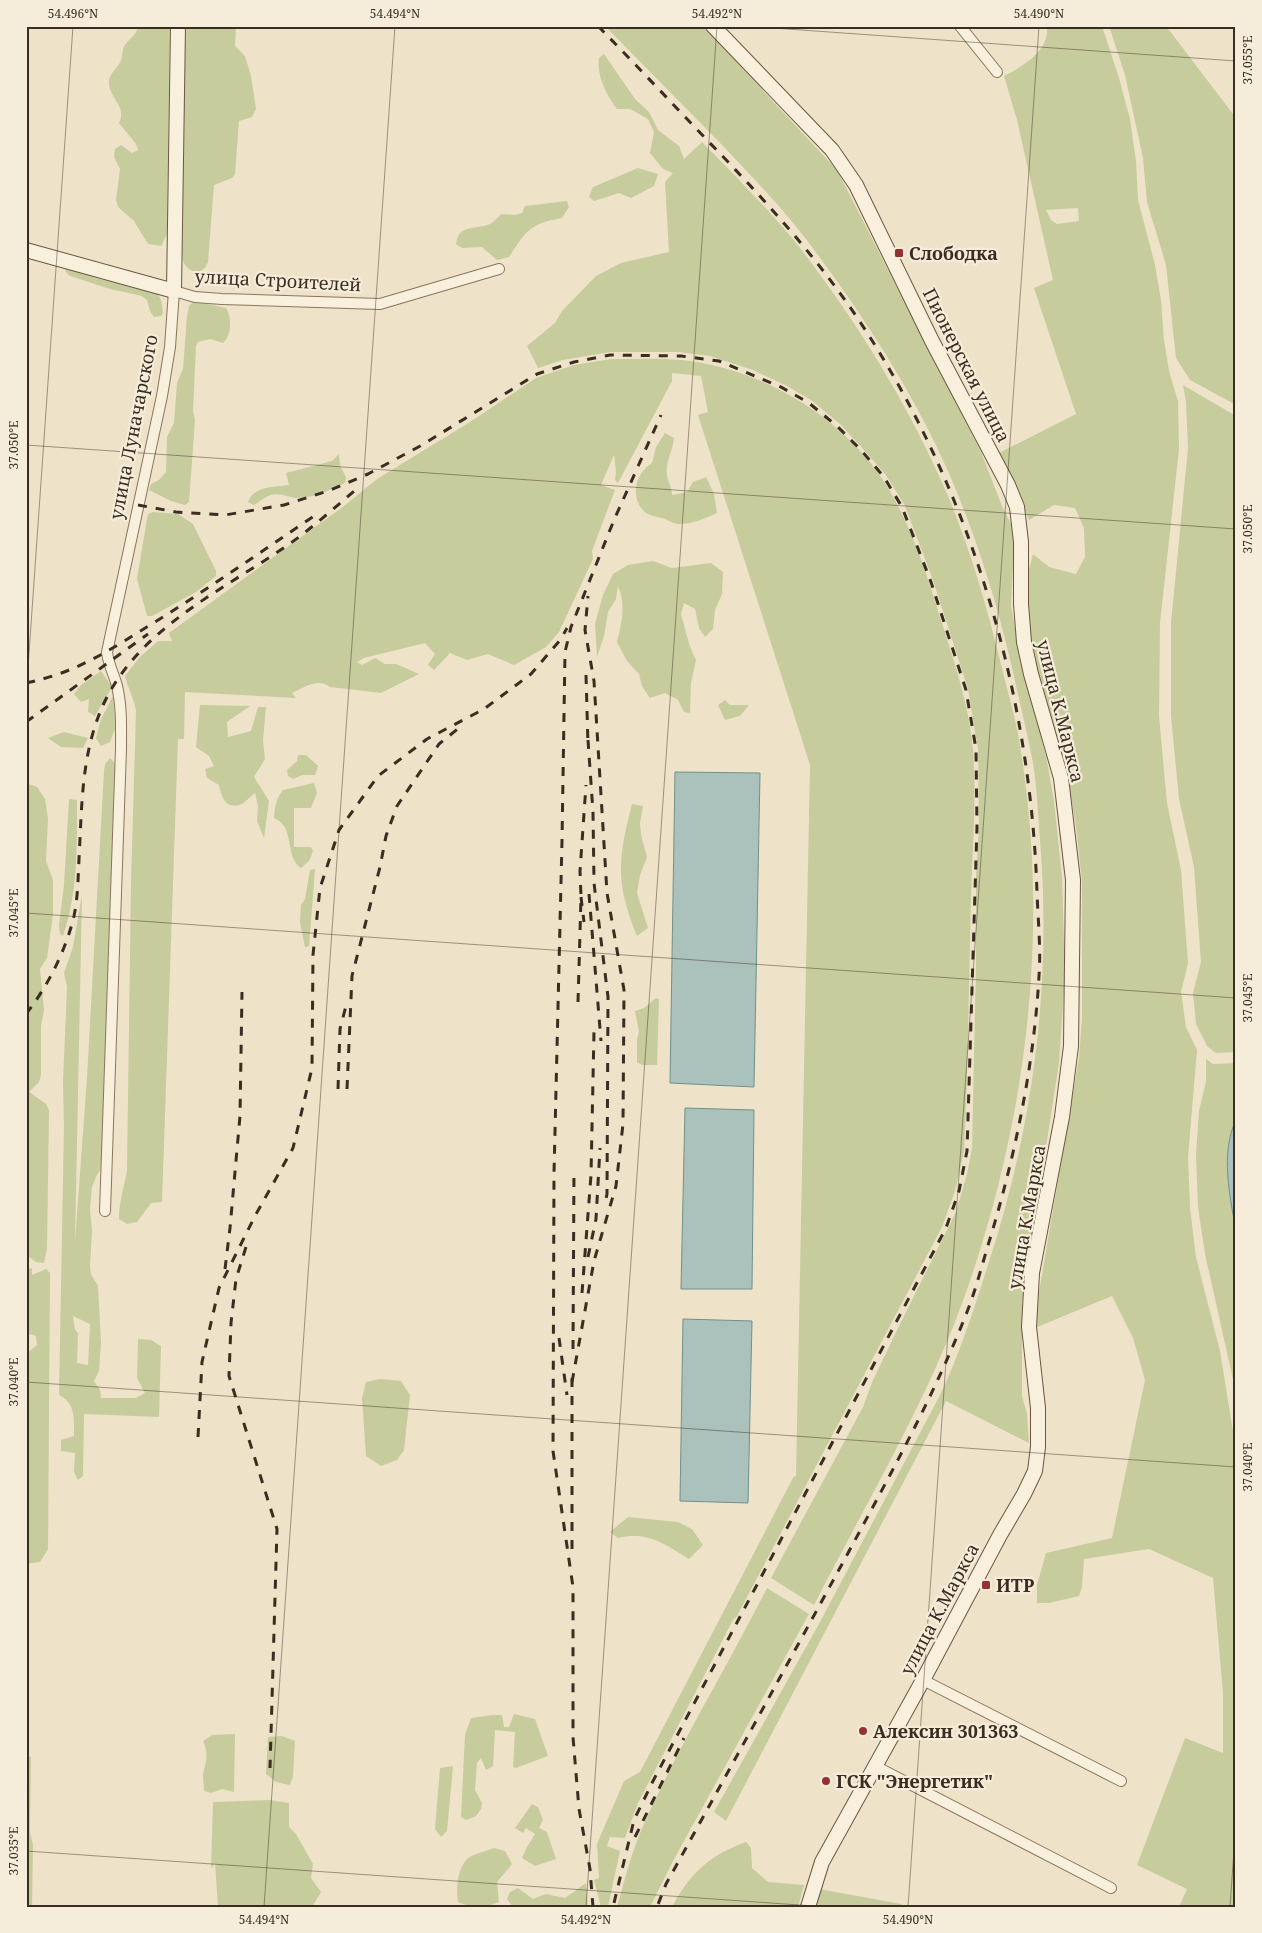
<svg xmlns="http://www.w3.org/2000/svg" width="1262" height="1933" viewBox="0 0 1262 1933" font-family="'Noto Serif',serif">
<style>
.green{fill:#c7cc9d;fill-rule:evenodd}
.water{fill:#aac2bb;stroke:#709188}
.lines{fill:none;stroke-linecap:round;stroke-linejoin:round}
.minor-casing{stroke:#8a755e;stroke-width:12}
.secondary-casing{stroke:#6c5641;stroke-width:16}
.minor{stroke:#f8f0dd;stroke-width:10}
.secondary{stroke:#f8f0dd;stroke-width:14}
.rail{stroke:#3b2d21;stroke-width:3;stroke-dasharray:9 9;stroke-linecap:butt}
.ticks{fill:none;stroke:#3b2d21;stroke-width:1;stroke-opacity:0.45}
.poi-dot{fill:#973032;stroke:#f5edd9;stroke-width:2}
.labels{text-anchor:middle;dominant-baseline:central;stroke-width:4.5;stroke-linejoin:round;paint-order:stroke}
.poi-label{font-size:18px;font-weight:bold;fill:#3b2d21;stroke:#f5edd9;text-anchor:start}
.street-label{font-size:18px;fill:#3b2d21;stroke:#f5edd9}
.neatline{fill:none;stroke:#3b2d21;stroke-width:2}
.ticks-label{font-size:12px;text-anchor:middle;fill:#3b2d21}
</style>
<rect width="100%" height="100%" fill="#eee2c9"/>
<g class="green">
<path d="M138,26H170L167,234L161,246L148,244L134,221L118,207L116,200L120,169L114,157L115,149L121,145L132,153L138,150L136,144L119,123C128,106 107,97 109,80C110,73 119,67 121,60C123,55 122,49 125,45C130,38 137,35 138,26Z"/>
<path d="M185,26H236L235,46L245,56L251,76L256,109L252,117L239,121L235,174L232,178L214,185L208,262L205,268L198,273C188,270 184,266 182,257Z"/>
<path d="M605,26H703L837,170L981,452L1002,506L1012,526L1014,545L1011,606L1017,640L1047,761L1054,801L1062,877L1065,974L1059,1063L1022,1302V1396L1027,1414L1029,1443L946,1401L726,1821L714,1812L820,1622L939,1397C959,1356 973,1312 987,1268C1033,1129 1052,986 1040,840C1038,814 1037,788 1033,763C1028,736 1021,709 1015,681C1000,612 979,544 951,478C917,399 869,324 818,255C790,216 756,181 723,146C684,106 644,66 605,26Z"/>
<path d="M1047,26H1102L1119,78L1130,119L1136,161L1138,200L1155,265L1161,300L1164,340L1169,371L1178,401L1179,449L1160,623L1159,716L1167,803L1181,870L1188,963L1181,992L1186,1027L1197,1050L1188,1157L1190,1208L1196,1257L1220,1351L1236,1450V1907H1179L1187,1889L1137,1865L1185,1738L1223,1753V1693L1213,1578L1149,1549L1084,1559L1082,1587L1079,1596L1049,1603H1037V1585L1046,1553L1112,1538L1145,1380L1133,1338L1112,1296L1035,1328L1039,1292L1079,1058L1082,1018V881L1076,826L1067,775L1037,672L1030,635L1028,573L1033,554L1049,567L1076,574L1085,557L1084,528L1075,508L1054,505L1029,520L1014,481L997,454L1076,414L1034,288L1053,280L1017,120L1004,76C1023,66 1050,51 1047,26ZM1078,208L1079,221L1057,224L1051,220L1046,210Z"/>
<polygon points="1109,26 1166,26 1236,118 1236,405 1190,380 1176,358 1166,265 1147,202 1143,158 1125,75"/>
<path d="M604,54L635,99L649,112L658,130L679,146L684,159L702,142C739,180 778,218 810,261C866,336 915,417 951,503C971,553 986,604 999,656C1005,682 1013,708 1018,734C1050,914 1030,1100 973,1272C935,1389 870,1495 814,1605L771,1578L863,1407L873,1380L901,1322L956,1212L967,1174L972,1148L976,966V877L979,827L978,749L968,689L933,580L905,506L886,475L863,449L840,424L811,400L787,386L753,370L710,356L678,352H610L563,360L538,368L527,346L555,323L562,311L596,276L621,263L669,252L665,182L673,173L663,169L650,153L654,132L648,119L630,109H617C607,96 596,75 599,58Z"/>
<polygon points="638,168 658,174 654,186 631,198 619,193 594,201 589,197 593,187"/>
<path d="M567,201L569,207L562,218C529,224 526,231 509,257L497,260L482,247L462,248L456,244C459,222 478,231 492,223C495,220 499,217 501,214L515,215L522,213L525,206Z"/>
<polygon points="67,268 96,278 158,294 161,300 163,313 161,316 154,317 150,311 147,300 142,296 110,289 70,276 65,271"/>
<path d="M197,302L226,308C232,317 232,336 223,343L210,339L198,342L196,346L193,411L195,420L189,502L185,505L171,501L149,490L151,484L159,480L166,472L167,437L174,423L177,383L183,369L187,316L189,306L192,303Z"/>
<path d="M611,359C634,359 658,358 681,360C760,368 839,414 883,480C909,520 925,568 939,614C953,658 969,703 973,750C977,800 972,851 971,900C969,984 968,1068 964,1151L955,1191L942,1227L736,1618H734L638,1803L625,1838L610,1837L607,1846L620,1851L608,1907H601L594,1880L599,1878L597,1844L624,1781L640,1772L794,1476L796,1477L810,765L698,415L708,412L701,376L672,373V381L618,483L615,480L616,472L614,455L601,485L615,490L592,551L593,559L559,632L546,647L514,665L488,654L467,660L450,653L434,670L428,665L435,654L425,643L364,658L357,662L362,665L375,658L385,664H396L419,674L381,693L330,687C318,677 303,688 292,693L296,698L185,692L184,739H178L162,1202L151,1203L137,1222L127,1224L119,1219C119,1202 124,1187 127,1171L131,883L136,711C134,698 128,689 125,676L140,657L158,641H172L169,633L344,506L377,479L470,422L536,378L574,365Z"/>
<polygon points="1183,385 1236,416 1236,1052 1216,1053 1207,1046 1196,1024 1193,993 1201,962 1194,867 1179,799 1171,716 1171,623 1188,448 1186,402"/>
<path d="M665,433L674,438C673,450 665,463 667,475C668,483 672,486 672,495L687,492L693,482L706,477L714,494L717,513C704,519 693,524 679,524C674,524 669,521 665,519C659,517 651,516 646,513C629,499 635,473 652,463L656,447Z"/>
<path d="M339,454L340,466L346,477L345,483C331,490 315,497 299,498C290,498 280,492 271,495C265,497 259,502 254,505L248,502C254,486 274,487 289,485L286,473L332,461Z"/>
<polygon points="153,512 178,514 193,524 216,571 216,576 196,592 152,616 147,616 137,579 147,519 148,514"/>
<path d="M653,561L672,568L711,563L723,572L722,594L715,610L713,629L705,637L699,628L695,609L684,603L681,614L690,647L696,660L691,683L690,713L684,712L678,700L665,693L650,698L642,686L639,674L627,661L617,642C622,622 626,605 618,586L616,599L608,612L604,636L597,657L595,624L603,595L613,574L628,565Z"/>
<polygon points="101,671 112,687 95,716 88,712 89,699 81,702 74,694 81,685"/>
<polygon points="113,696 116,726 110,742 101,746 96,738 101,719"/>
<polygon points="725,700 730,705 749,705 740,716 725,720 718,705"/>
<path d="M200,705L250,706L227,722L228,737L251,731L258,707H266L263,740L265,759L254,777L269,801L264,838L257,821L258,806L255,793C251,796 244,804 239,805C225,809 221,795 219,785L207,778L205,769L214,766L209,756L196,747Z"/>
<polygon points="64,732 88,738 83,748 61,747 48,738"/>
<polygon points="298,755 306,755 318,766 315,775 302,775 293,779 288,776 287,770 297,761"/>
<path d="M110,758L115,763L102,1159L100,1170L96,1177L92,1187L90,1209L92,1232L90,1266L91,1274L98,1286L101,1342L99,1371L94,1381L100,1390L101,1398H136L145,1393L137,1378L138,1339L151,1340L161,1346L159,1417L84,1414L83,1476L78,1480L74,1472L75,1453L61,1451V1440L74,1436C74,1420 76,1403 59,1395L64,1126L63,1082L67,987L64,973L73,947L82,895L75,1241L87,1078L104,771L105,764ZM73,1316L90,1324L88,1365L77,1363L78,1333L75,1330Z"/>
<polygon points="26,783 37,787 45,799 48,819 46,861 53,880 53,914 47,958 40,969 44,1010 41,1026 41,1075 39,1082 29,1092 46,1104 49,1110 47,1249 44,1263 36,1262 26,1255"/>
<path d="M314,783L317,793L311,808H294V847H311L313,851L309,861L301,868C284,857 296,827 274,818C275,806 276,799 283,790Z"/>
<path d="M69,799L77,800C77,845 78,893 63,936L60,934L59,925L64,885Z"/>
<path d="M632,804L643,806L640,823L641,835L647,857L640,875L637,893L648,928L637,936C615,882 618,859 632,804Z"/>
<polygon points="315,869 309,946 305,947 300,922 301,905 305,899 310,870"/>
<polygon points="656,998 659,999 657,1065 642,1065 637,1062 637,1039 639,1031 635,1011 644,1008"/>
<polygon points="1206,1059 1213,1064 1236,1063 1236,1120 1227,1156 1229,1191 1236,1231 1236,1393 1205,1254 1198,1207 1196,1155 1199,1111 1206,1081"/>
<polygon points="32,1268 32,1275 46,1269 50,1273 48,1549 40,1562 26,1564 26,1349 28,1352 37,1345 36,1336 26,1333 26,1270"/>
<polygon points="380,1379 401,1381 410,1395 404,1450 397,1460 381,1466 366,1456 362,1398 366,1382"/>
<path d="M628,1517L678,1522L692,1529L703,1545L689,1559C664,1544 648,1531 618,1538L610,1532Z"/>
<path d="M767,1588L809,1614L673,1861L650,1907H617C625,1879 632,1850 644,1824C680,1743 727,1667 767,1588Z"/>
<polygon points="514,1714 535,1719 548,1756 516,1768 513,1767 515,1732 495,1730 493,1766 486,1770 481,1758 477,1763 475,1790 482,1803 481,1809 476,1816 466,1820 461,1817 465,1735 471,1718 492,1715 502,1715 504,1727 509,1727"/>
<path d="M235,1734L234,1792L222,1789L211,1793L204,1791C204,1786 203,1779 203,1774C206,1761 209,1754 203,1741L212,1735Z"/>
<polygon points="282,1736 295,1741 293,1776 290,1785 276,1782 266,1774 268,1737"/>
<polygon points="26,1755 31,1757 30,1832 33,1845 32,1907 26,1907"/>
<polygon points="453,1766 447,1831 441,1837 435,1829 440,1768"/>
<polygon points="270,1800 289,1803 289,1827 296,1834 313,1864 311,1878 321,1892 312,1907 218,1907 215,1863 211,1869 213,1802"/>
<polygon points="532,1804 538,1807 543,1820 539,1828 547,1832 556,1859 535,1866 522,1858 527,1847 535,1834 526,1828 523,1833 515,1828"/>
<path d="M746,1842L751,1848L752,1868L768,1882L804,1885L798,1907H672C690,1873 710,1855 746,1842Z"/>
<path d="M494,1848L505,1851L512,1864L497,1882L499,1902C484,1908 472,1908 458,1902C456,1888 457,1864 471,1856C478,1853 487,1851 494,1848Z"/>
<polygon points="586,1883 588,1907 513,1907 507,1899 510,1892 518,1888 533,1899 546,1894 565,1898"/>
<polygon points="819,1889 901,1904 907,1907 814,1907"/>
</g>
<g class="water">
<polygon points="675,772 760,773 754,1087 670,1083"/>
<polygon points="685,1108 754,1110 752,1289 681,1289"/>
<path d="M1236,1120V1231C1230,1197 1220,1153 1236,1120Z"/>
<polygon points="683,1319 752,1321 748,1503 680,1501"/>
</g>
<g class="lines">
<g class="minor-casing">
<g id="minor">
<polyline points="960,26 997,72"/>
<path d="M105,1211L121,749C121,728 122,707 117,686C114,674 108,664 107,652L162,396L170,347L174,291L195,297L222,299L380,304L499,269"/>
<polyline points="923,1680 1121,1781"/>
<polyline points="875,1766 1111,1888"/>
</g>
</g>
<g class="secondary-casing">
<g id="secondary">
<polyline points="713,26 832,150 856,185 932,341 1008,485 1017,507 1021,542 1021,604 1024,642 1031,674 1061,778 1073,880 1071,1046 1062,1117 1032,1273 1029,1327 1038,1408 1038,1447 1035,1471 1024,1494 1000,1535 923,1680 822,1862 808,1907"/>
<polyline points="26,250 174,291 178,26"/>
</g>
</g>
<use href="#minor" class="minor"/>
<use href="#secondary" class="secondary"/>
<g class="rail">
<path d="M598,26C634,63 670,101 706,139C764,199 821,261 866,331C973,497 1031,696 1037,893C1038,920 1041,949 1039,976C1034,1065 1015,1157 989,1242C982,1265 976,1289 967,1312C934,1396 890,1475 847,1555C787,1665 727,1774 666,1884L657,1907"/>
<polyline points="138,505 176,512 225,515 284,505 328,491 368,474 422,445 537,374 574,362 610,355 681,356 719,361 781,387 809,403 838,427 861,450 884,477 902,507 931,582 966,690 976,749 977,827 967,1151 959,1191 946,1228 653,1781 634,1820 613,1907"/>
<polyline points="586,675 588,745"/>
<path d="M26,683C79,672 111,649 155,622C211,587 265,549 320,512"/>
<polyline points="26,722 148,634"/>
<polyline points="588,740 593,812 594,883 608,997 607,1194 605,1203"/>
<polyline points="589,894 601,1041"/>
<polyline points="581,897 584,922"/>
<polyline points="578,1002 581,897 580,871 586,785"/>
<path d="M26,1014C48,986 66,950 74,916C78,897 78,878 79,859C82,805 81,751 105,701C144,622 233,586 299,537C320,521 340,503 360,486"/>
<polyline points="338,1089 340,1029 346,1006"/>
<polyline points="347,1089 352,976 380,867 386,836 397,806 439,744 460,727"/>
<polyline points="246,1247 236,1279 231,1323 229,1376 277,1529 270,1768"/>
<polyline points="588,1257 596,1219 600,1148"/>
<polyline points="225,1269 230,1228 240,1116 242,992"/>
<polyline points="582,1293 591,1175 594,1031"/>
<polyline points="559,1338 567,1395"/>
<polyline points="573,1349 574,1170"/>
<polyline points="572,1382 594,1261 616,1186 623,1124 624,990 607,893 594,681 585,630 588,596"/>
<polyline points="198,1437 202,1362 219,1288 255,1216 293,1148 312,1068 313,955 320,888 339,830 378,776 427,739 484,709 531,674 561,639 567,628"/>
<polyline points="572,1549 572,1377"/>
<polyline points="635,1837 684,1738"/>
<polyline points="593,1907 590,1869 579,1809 573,1737 573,1587 553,1451 554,1173 562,841 565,652 571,627 614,520 661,415"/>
</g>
</g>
<path class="ticks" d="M745,26L1236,61M26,445L1236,529M26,696L73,26M26,913L1236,998M26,1382L1236,1467M26,1851L828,1907M264,1907L395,26M586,1907L717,26M908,1907L1039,26M1230,1907L1236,1821"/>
<g class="poi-dot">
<rect x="894" y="248" width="10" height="10" rx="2.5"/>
<rect x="981" y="1580" width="10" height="10" rx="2.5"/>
<circle cx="863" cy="1731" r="5"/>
<circle cx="826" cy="1781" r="5"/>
</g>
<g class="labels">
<g class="poi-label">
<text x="909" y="253">Слободка</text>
<text x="996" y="1585">ИТР</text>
<text x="873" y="1731">Алексин 301363</text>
<text x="836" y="1781">ГСК "Энергетик"</text>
</g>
<g class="street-label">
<text transform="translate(278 280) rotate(3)">улица Строителей</text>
<text transform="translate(967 365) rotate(63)">Пионерская улица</text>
<text transform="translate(133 427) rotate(-79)">улица Луначарского</text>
<text transform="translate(1061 711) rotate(76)">улица К.Маркса</text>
<text transform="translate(1026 1217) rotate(-80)">улица К.Маркса</text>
<text transform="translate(939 1609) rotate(-62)">улица К.Маркса</text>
</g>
</g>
<rect width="1262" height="1933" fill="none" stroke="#f5edd9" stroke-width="55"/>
<rect x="28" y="28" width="1206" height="1878" class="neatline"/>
<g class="ticks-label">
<text x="73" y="18">54.496°N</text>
<text x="395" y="18">54.494°N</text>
<text x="717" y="18">54.492°N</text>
<text x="1039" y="18">54.490°N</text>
<text transform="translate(1248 60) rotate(-90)" y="4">37.055°E</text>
<text transform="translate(14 445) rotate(-90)" y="4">37.050°E</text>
<text transform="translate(1248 529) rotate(-90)" y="4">37.050°E</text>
<text transform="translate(14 913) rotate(-90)" y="4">37.045°E</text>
<text transform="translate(1248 998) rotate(-90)" y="4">37.045°E</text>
<text transform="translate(14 1382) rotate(-90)" y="4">37.040°E</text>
<text transform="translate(1248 1467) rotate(-90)" y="4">37.040°E</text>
<text transform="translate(14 1851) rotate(-90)" y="4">37.035°E</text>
<text x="264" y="1924">54.494°N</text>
<text x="586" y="1924">54.492°N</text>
<text x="908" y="1924">54.490°N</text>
</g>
</svg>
